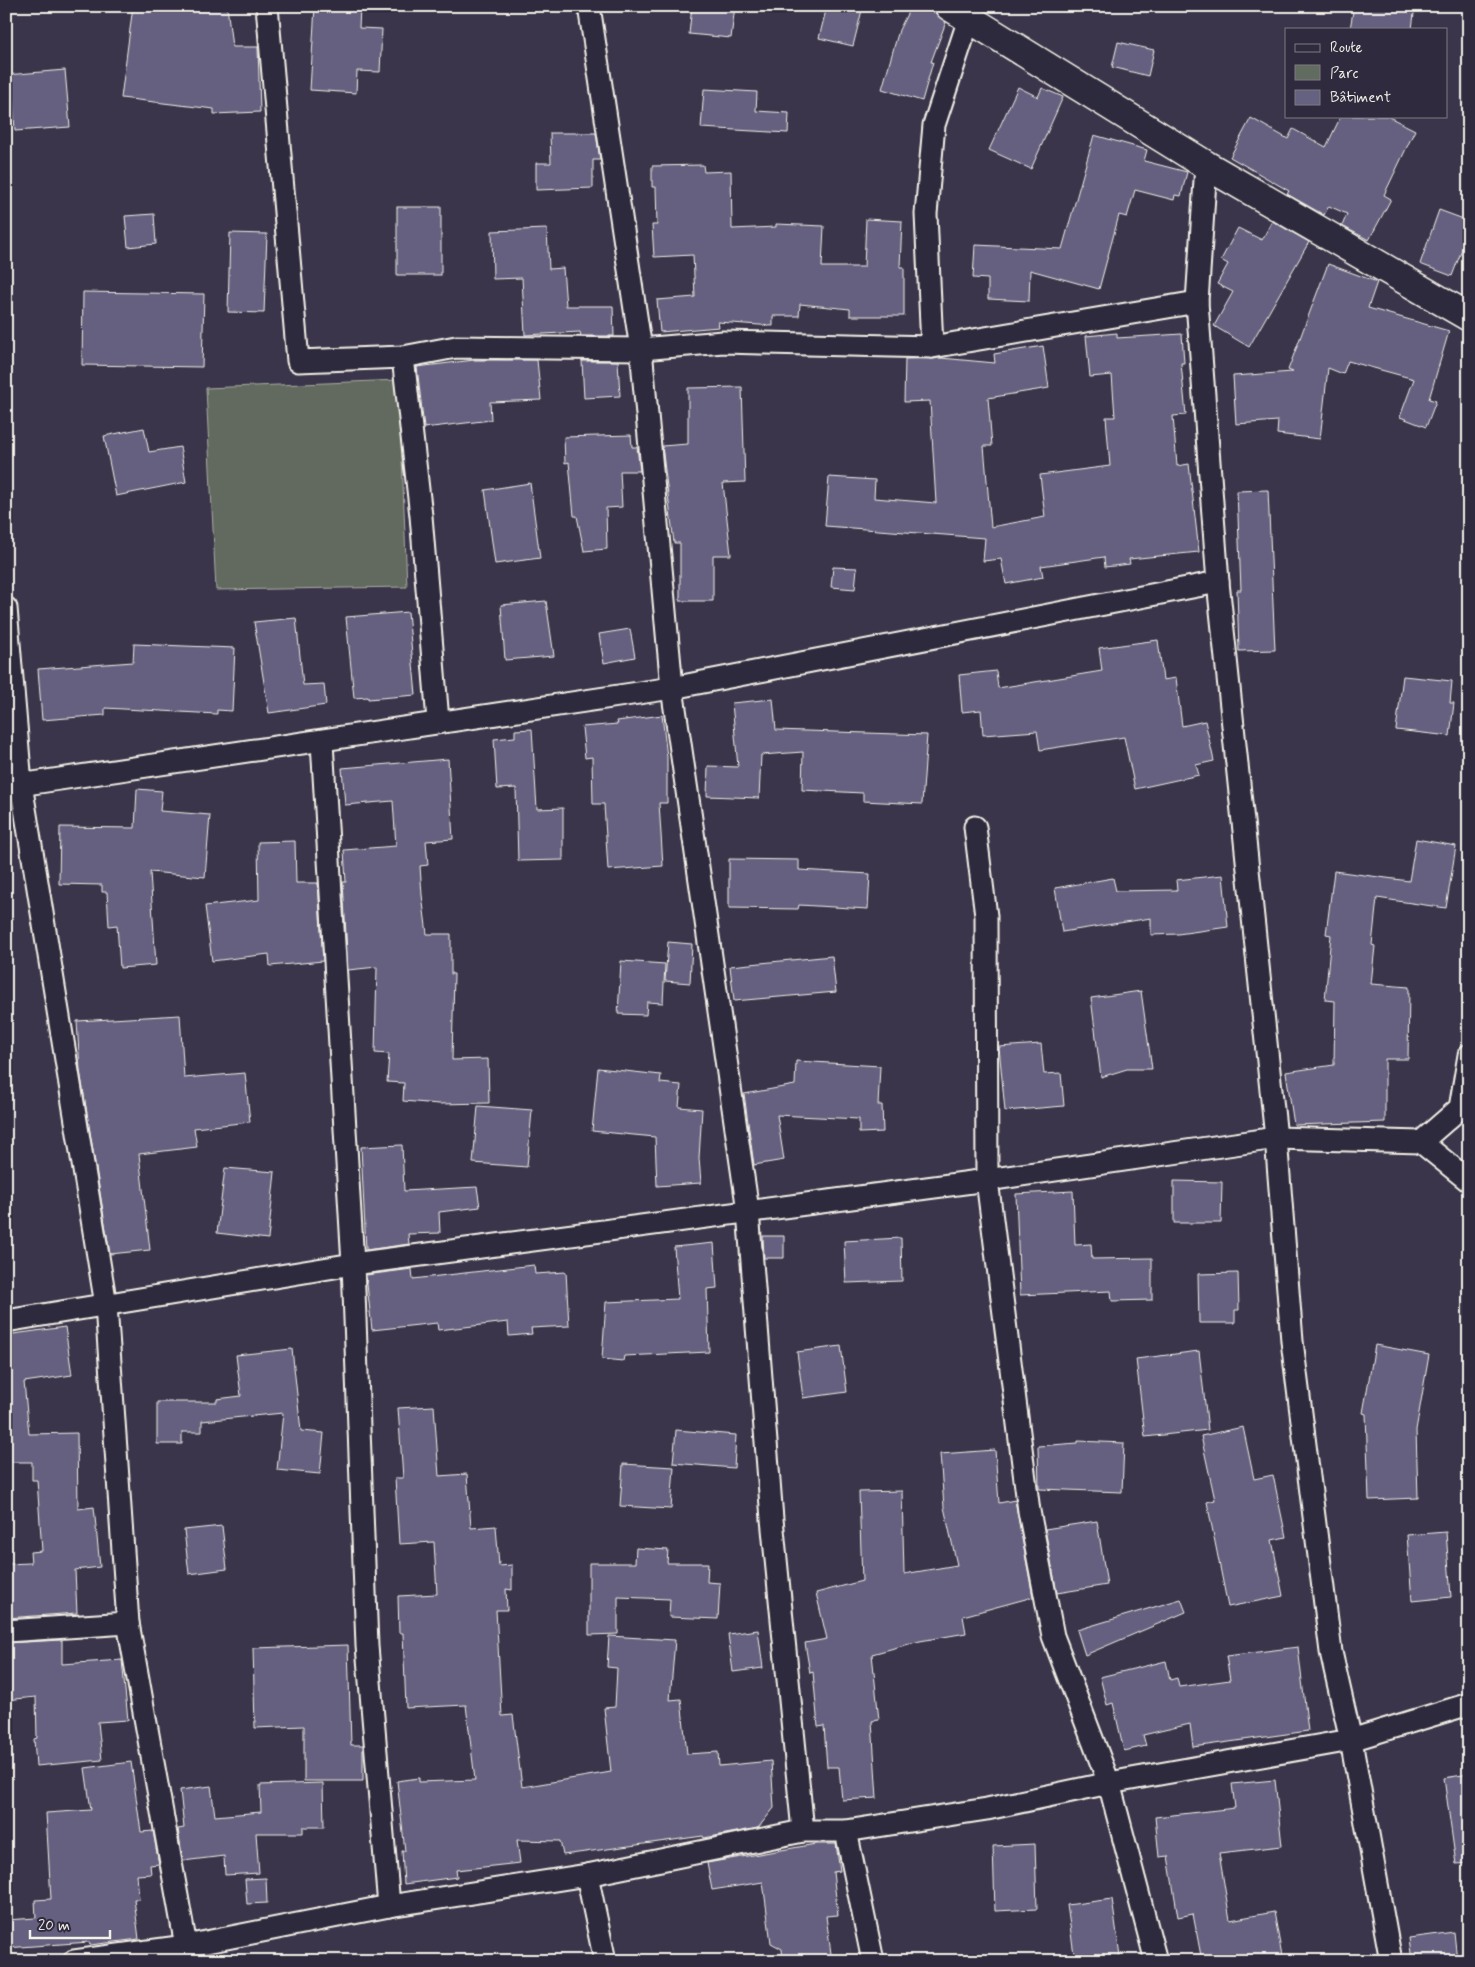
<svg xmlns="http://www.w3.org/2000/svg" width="1475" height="1967" viewBox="0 0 1475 1967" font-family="Mynerve,sans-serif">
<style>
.green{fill:#626b5f;stroke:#abaea4}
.building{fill:#656180;stroke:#f4f1e8}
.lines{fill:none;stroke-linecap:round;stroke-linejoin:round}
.minor-casing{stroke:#f4f1e8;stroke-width:25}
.secondary-casing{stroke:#f4f1e8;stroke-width:31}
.minor{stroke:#2f2a3d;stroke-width:21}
.secondary{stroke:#2f2a3d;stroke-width:28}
</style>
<rect width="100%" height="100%" fill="#3a354a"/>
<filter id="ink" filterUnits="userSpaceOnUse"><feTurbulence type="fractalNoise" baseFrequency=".02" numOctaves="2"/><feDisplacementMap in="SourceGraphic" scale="10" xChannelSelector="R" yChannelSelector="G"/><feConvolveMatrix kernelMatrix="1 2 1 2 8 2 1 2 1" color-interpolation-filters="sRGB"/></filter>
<g filter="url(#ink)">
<polygon class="green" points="399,380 407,587 216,590 206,388"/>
<g class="building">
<polygon points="133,6 227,6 232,47 258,47 260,112 214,114 214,109 121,98"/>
<polygon points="315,6 360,7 359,28 382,29 380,72 357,71 356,93 310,90"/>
<polygon points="692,6 735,6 731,38 689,34"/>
<polygon points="827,6 863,6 853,46 819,38"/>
<polygon points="911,6 932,6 936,14 946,22 931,62 933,62 922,101 882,89 899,30"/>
<polygon points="1354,6 1415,6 1412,29 1350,29"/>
<polygon points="1118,42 1154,50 1148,76 1112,67"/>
<polygon points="65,70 70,127 15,131 13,101 6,101 6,75"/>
<polygon points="1018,87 1038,97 1042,88 1063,97 1031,169 989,150"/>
<polygon points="704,89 757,92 756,111 789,113 788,133 701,128"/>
<polygon points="1341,116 1387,116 1415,130 1384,195 1391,199 1369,240 1342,226 1347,214 1329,206 1324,215 1287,194 1289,191 1230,157 1251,118 1288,139 1293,129 1326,147"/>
<polygon points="550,133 596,133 600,160 593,160 593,188 536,190 536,163 551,163"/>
<polygon points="1094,135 1147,150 1144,161 1187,172 1181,196 1175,195 1174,200 1135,190 1127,217 1119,215 1099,289 1030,270 1029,301 988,299 988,279 973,278 975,245 1062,249"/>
<polygon points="703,165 704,172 731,171 732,229 776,227 776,224 824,226 822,267 864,267 866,219 902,221 900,267 904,267 904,316 850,316 850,309 800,304 799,316 773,316 773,326 718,322 719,327 660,332 657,300 695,297 693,255 654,257 652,225 657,225 656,187 652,187 652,166"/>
<rect x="397" y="207" width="44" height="68"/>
<polygon points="1439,210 1469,221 1469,231 1452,276 1420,264"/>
<polygon points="154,214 156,244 128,247 125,216"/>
<polygon points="1272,221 1309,242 1249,347 1214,326 1233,292 1217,284 1228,264 1221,260 1238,228 1262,240"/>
<polygon points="547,229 549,269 563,268 566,306 613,306 614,336 581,336 580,332 525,335 522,278 493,279 492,231"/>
<polygon points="230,233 267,234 264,313 228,312"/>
<polygon points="1328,264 1377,282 1368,308 1449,331 1429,399 1436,401 1426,427 1400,417 1414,379 1348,361 1343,374 1328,368 1320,439 1277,434 1278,421 1236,424 1233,376 1293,372 1288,370"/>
<polygon points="83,292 204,294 202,367 82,365"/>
<polygon points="1117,333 1117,338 1182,334 1184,363 1181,363 1186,415 1173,416 1177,466 1189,464 1199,552 1129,559 1130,564 1105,567 1104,557 1041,566 1043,577 1006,584 1001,559 983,561 985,538 825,526 829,477 875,480 874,498 936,503 930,401 904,402 905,359 941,358 995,363 994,354 1043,346 1049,388 988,398 992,446 984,446 991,527 1045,517 1040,475 1110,466 1106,417 1115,417 1112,375 1090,377 1086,336"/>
<polygon points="474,360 537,360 541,400 490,402 491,420 424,428 417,367"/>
<polygon points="582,361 618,361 620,396 584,398"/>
<polygon points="742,387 745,482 723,483 731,555 713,555 713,601 680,601 680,543 674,543 662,446 688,444 688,388"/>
<polygon points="144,428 149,452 180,447 186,482 116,496 104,436"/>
<polygon points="631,435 632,447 637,447 640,471 620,471 622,507 606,508 607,549 584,551 577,516 574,516 569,462 565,463 564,437"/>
<polygon points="530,483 540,558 495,564 485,490"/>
<polygon points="1268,490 1275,650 1239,651 1237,590 1241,590 1237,491"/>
<polygon points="833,567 857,568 855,589 831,587"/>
<polygon points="546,601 554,656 505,660 501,605"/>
<polygon points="408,612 416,695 368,699 368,697 354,698 346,617"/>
<polygon points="296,618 303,685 324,684 326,705 269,713 254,622"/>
<polygon points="630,629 635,657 604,663 599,634"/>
<polygon points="1158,640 1163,680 1176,678 1182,726 1205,721 1214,761 1196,765 1199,775 1135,789 1124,737 1040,750 1037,731 983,735 981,710 962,712 959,675 996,671 998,688 1102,671 1099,648"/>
<polygon points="134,644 235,648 232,711 217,710 217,714 105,708 105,715 42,720 38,669 133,662"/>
<polygon points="1403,676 1452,681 1450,703 1454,703 1450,736 1396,730"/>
<polygon points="773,699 776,730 927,735 922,804 863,801 863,793 802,790 803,752 761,755 759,798 707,796 708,766 738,767 732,703"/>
<polygon points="662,715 667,757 667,803 659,803 663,866 608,870 604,804 593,804 592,757 585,758 582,727 618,724 617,721"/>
<polygon points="532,729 537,809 563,808 563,860 518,861 516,788 497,789 494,739 515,737 515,730"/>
<polygon points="448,759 453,839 426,841 428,865 420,866 422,895 427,934 451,934 451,974 454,974 452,1060 488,1059 489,1103 439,1104 403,1101 404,1083 387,1082 389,1054 375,1053 377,967 348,970 343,882 346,882 344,850 396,846 393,801 345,805 342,768"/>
<polygon points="137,789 162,791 160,811 210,815 205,877 150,872 156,965 120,968 117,925 109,926 107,892 102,892 102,885 59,884 60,827 135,828"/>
<polygon points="1416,839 1456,846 1446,908 1377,898 1372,945 1375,946 1371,984 1409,987 1408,1059 1385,1059 1385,1122 1294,1125 1286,1072 1334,1065 1335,1001 1325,1000 1331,935 1326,934 1334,871 1409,881"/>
<polygon points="295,841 296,883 318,883 323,961 270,966 269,954 212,961 205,906 259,900 258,842"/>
<polygon points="729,859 799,860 799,870 870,874 868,909 799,905 798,909 729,908"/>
<polygon points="1223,875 1228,927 1178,934 1151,935 1151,918 1062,932 1055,888 1113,878 1116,891 1177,890 1176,880"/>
<polygon points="668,942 692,944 690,983 665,981"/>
<polygon points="832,956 836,992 734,1001 730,966"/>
<polygon points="621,961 665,964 663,1003 647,1002 646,1015 618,1014"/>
<polygon points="1141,991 1152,1069 1127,1069 1101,1077 1091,998"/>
<polygon points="180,1015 184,1078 245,1073 250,1122 194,1128 197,1147 139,1154 150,1250 110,1254 80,1071 77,1021"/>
<polygon points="1041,1044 1044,1074 1061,1073 1064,1106 1005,1111 999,1047"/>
<polygon points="796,1061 880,1066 878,1105 882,1105 883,1132 859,1133 859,1119 777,1115 784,1160 754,1165 744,1094 795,1085"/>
<polygon points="598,1068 661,1075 660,1083 681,1085 679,1107 702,1109 699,1158 701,1183 657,1186 655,1137 592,1131"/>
<polygon points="478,1106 532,1110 527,1167 473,1163"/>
<polygon points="402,1145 404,1191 477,1187 480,1207 439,1212 440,1233 408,1234 409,1244 366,1250 361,1147"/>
<polygon points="225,1168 275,1172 268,1239 217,1233"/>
<polygon points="1174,1181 1222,1182 1221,1223 1174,1223"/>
<polygon points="1073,1191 1075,1245 1091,1244 1092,1259 1152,1258 1152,1300 1112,1301 1111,1291 1020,1295 1016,1194"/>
<polygon points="763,1236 784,1236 784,1258 764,1258"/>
<polygon points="901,1238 902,1281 846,1283 844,1241"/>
<polygon points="714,1243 717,1288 707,1289 709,1352 624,1356 623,1361 602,1359 606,1302 678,1299 674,1247"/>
<polygon points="534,1265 535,1274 566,1272 569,1326 531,1328 532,1334 509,1336 508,1322 438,1330 437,1323 372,1330 366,1275 412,1269 413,1279"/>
<polygon points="1238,1273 1239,1310 1235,1310 1235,1323 1199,1323 1198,1274"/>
<polygon points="65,1327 72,1375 24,1382 29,1434 77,1433 78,1509 94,1507 100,1567 75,1570 77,1613 6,1618 6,1564 31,1563 30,1552 42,1551 37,1480 32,1480 32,1462 8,1462 6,1335"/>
<polygon points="1375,1345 1429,1355 1416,1430 1418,1498 1369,1500 1366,1414 1363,1413"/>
<polygon points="841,1346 847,1392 803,1398 797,1352"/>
<polygon points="292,1349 301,1431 324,1433 320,1474 277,1470 283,1413 202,1421 202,1432 182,1432 182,1444 157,1444 157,1402 217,1402 217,1399 241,1396 236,1355"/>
<polygon points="1199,1351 1208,1430 1145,1437 1136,1359"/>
<polygon points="434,1406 439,1476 467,1474 471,1528 496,1526 499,1566 512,1565 512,1590 506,1589 507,1610 496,1610 502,1716 513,1715 522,1787 611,1772 604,1708 615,1707 617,1668 607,1667 609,1636 675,1640 670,1700 681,1699 687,1754 718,1752 719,1766 771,1761 774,1808 758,1828 704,1838 703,1836 563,1855 560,1841 517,1840 520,1863 456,1870 457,1877 404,1884 402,1851 405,1851 397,1781 419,1778 419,1782 475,1780 466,1705 406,1708 403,1633 399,1633 398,1596 437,1594 434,1542 399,1544 395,1478 403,1478 398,1408"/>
<polygon points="1243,1427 1254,1479 1273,1475 1286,1537 1272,1540 1283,1596 1228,1607 1207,1502 1215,1500 1201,1436"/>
<polygon points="676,1430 736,1435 734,1468 673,1463"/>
<polygon points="1078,1441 1124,1443 1122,1492 1039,1489 1038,1446 1078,1443"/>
<polygon points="995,1450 999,1503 1015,1500 1033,1597 963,1616 966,1633 920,1641 872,1654 879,1720 872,1721 877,1798 842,1800 839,1767 827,1767 824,1726 818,1727 813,1672 810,1673 805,1643 827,1639 816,1593 862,1581 859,1492 902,1491 904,1574 957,1565 944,1507 940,1454"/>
<polygon points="623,1464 674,1467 671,1509 620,1506"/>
<polygon points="1097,1521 1107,1585 1057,1593 1045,1529"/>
<polygon points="222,1526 227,1569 189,1574 184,1530"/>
<polygon points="1446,1532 1451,1597 1412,1601 1407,1535"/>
<polygon points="636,1548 668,1550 667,1563 708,1563 707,1582 720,1583 718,1619 669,1617 670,1599 618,1597 618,1634 589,1635 589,1563 635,1563"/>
<polygon points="1181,1599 1186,1612 1085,1655 1077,1630"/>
<polygon points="758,1630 763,1668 733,1672 728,1634"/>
<polygon points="62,1640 62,1664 122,1660 128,1720 98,1722 102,1760 36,1766 34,1739 37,1738 36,1697 6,1700 6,1643"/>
<polygon points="348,1645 351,1745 363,1745 363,1781 304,1781 304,1726 255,1728 253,1648"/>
<polygon points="1298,1647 1308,1731 1193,1747 1190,1724 1143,1735 1146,1746 1124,1751 1113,1703 1107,1705 1100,1677 1166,1661 1170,1680 1177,1678 1179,1687 1230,1680 1226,1656"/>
<polygon points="131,1762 141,1832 153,1831 159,1864 150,1865 151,1874 137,1875 139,1899 134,1899 139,1939 90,1945 89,1942 6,1948 6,1920 36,1918 35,1900 51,1899 46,1813 91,1810 85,1768"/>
<polygon points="1469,1774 1469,1863 1456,1864 1444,1778"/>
<polygon points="1275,1780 1282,1846 1219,1853 1230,1920 1274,1912 1283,1961 1202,1961 1193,1914 1178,1917 1168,1856 1159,1857 1155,1817 1235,1808 1232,1784"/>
<polygon points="323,1783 324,1827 303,1827 303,1833 256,1833 259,1873 225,1875 224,1856 183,1861 178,1829 184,1828 180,1790 211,1786 215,1816 261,1812 260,1785"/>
<polygon points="816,1844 836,1844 840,1871 833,1872 838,1915 826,1916 832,1961 783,1961 782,1949 771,1943 763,1882 712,1890 707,1863"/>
<polygon points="1035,1844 1037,1909 995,1911 993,1846"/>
<polygon points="266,1878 267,1903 247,1904 245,1879"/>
<polygon points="1112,1899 1120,1956 1075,1961 1067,1905"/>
<polygon points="1454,1932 1457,1961 1412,1961 1409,1938"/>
</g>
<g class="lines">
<g class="minor-casing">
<g id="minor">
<polyline points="267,6 298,361 403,357"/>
<polyline points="589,6 641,349 672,688 748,1211 772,1519 803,1831"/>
<polyline points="1206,165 1197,302 1218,582 1276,1138 1292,1341 1331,1652 1351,1740 1391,1961"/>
<polyline points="932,347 926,214 934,125 969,19 969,6"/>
<polyline points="6,608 21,784 106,1305 128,1623 186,1946"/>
<polyline points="438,721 421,516 403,357 456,347 641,349 723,342 932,347 1197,302"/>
<polyline points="322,742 353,1264 367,1646 389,1906"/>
<polyline points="6,787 672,688 1218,582"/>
<polyline points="975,827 986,916 987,1180 1029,1511 1053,1636 1109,1783 1156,1961"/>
<polyline points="1421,1142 1469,1181"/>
<polyline points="6,1321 353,1264 987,1180 1276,1138 1421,1142 1460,1108 1469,1055"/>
<polyline points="6,1631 128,1623"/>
<polyline points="846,1831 873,1961"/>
<polyline points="587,1875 605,1961"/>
<polyline points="74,1961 186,1946 389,1906 587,1875 803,1831 846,1831 987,1809 1109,1783 1351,1740 1469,1704"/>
</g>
</g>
<g class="secondary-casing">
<polyline id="secondary" points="949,6 1206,165 1469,317"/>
</g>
<use href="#minor" class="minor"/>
<use href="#secondary" class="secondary"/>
</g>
</g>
<rect width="1475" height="1967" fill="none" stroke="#2f2a3d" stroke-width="25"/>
<rect x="12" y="12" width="1450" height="1942" fill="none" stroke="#f4f1e8" stroke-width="2" filter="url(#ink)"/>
<rect x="1285" y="28" width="162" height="90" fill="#2f2a3d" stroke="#7e7a81"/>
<rect x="1295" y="44" width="25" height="8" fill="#2f2a3d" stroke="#7e7a81"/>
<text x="1330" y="52" font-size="15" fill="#f4f1e8">Route</text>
<rect x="1295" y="65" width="25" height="15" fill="#626b5f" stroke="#7e7a81"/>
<text x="1330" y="78" font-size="15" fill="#f4f1e8">Parc</text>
<rect x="1295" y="90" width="25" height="15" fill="#656180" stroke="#7e7a81"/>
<text x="1330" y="102" font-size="15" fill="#f4f1e8">Bâtiment</text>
<path d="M30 1930v8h80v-8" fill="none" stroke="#f4f1e8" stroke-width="2.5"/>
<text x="38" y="1930" font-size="15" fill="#f4f1e8" stroke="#2f2a3d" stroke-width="4" paint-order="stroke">20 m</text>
</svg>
